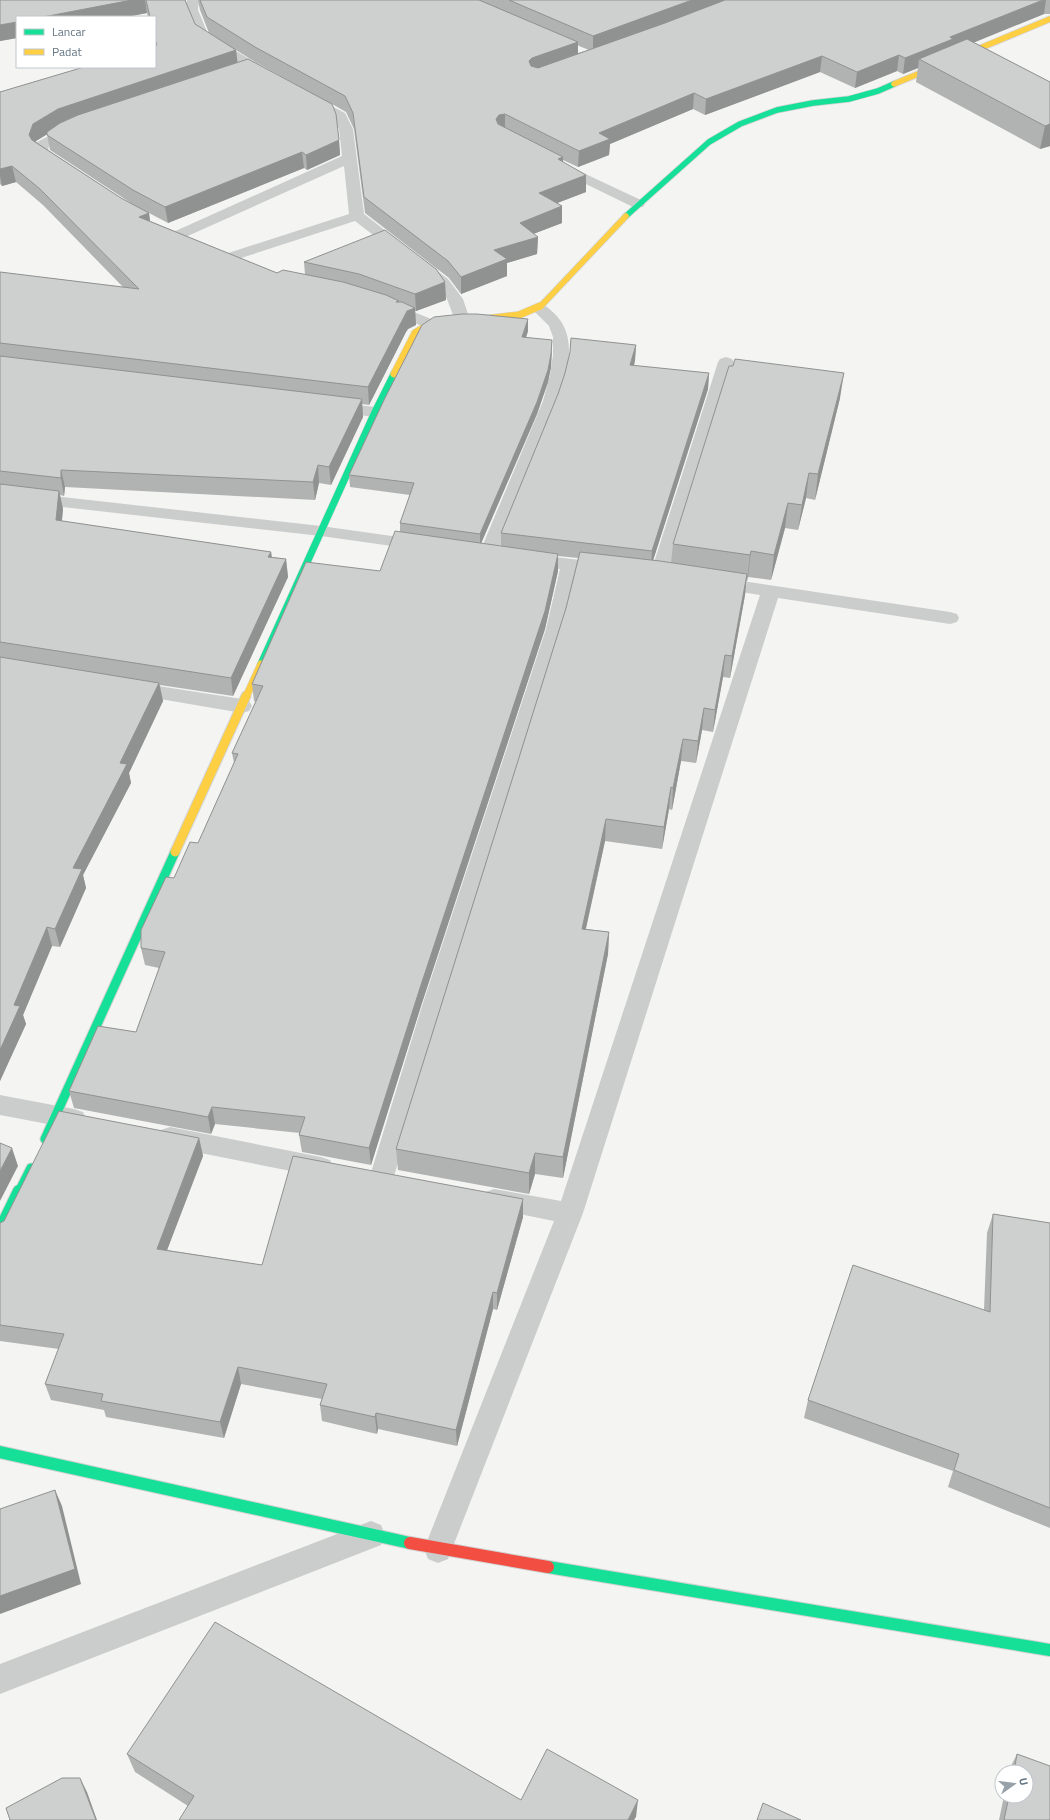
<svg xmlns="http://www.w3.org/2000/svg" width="1050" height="1820" viewBox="0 0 1050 1820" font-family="'Titillium Web',sans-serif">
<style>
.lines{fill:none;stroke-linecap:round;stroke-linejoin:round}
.fast-far3-casing{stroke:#d0d2d2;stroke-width:7}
.fast-far2-casing{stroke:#d0d2d2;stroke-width:8}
.fast-far1-casing{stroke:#d0d2d2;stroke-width:11}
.fast-casing{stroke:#d0d2d2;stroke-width:14}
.slow-far2-casing{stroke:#d0d2d2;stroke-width:7}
.slow-far1-casing{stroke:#d0d2d2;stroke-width:8}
.slow-casing{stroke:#d0d2d2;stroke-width:11}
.jam-casing{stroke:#d0d2d2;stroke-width:14}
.street{fill:#cbcdcd;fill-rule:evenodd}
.fast-far3{stroke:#16e098;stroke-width:5.5}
.fast-far2{stroke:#16e098;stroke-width:7}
.fast-far1{stroke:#16e098;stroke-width:9}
.fast{stroke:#16e098;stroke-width:12}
.slow-far2{stroke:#ffcf43;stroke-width:5.5}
.slow-far1{stroke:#ffcf43;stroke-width:7}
.slow{stroke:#ffcf43;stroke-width:9}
.jam{stroke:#f24e42;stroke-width:12}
.wall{fill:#b1b2b2;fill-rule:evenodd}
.shaded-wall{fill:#909191}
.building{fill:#cecfcf;stroke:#909191}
</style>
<rect width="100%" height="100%" fill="#f4f4f2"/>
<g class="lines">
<g class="fast-far3-casing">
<polyline id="fast-far3" points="626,216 709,142 740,124 777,110 813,103 849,99 878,91 894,84"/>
</g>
<g class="fast-far2-casing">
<polyline id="fast-far2" points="261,664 375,412 394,374"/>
</g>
<g class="fast-far1-casing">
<g id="fast-far1">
<polyline points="45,1139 175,852"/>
<polyline points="19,1192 31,1168"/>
</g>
</g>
<g class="fast-casing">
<g id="fast">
<polyline points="0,1230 19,1191"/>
<polyline points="0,1452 410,1543"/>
<polyline points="548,1567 1050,1650"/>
</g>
</g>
<g class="slow-far2-casing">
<g id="slow-far2">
<polyline points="894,84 1050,19"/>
<polyline points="540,307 626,216"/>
</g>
</g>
<g class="slow-far1-casing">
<g id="slow-far1">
<polyline points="485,319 519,315 540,306"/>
<polyline points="394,374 415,333 430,324 447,322"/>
<polyline points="246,697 261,664"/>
</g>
</g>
<g class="slow-casing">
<polyline id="slow" points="175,852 246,696"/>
</g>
<g class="jam-casing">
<polyline id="jam" points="410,1543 548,1567"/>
</g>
<g class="street">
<polygon points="187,0 199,0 198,10 208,34 271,72 273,75 271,78 261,78 198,39 186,10"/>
<polygon points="311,95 345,113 353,129 364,214 448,279 463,299 470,320 468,323 462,325 456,323 447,299 438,285 355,221 229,262 224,264 219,262 216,259 219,256 349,214 344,166 181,239 176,240 171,239 169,236 171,233 342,156 339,129 334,118 306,102 304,99 306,96"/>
<polygon points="74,123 79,124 81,127 79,130 49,146 48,151 68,165 66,168 56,168 36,155 34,152 37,142"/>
<polygon points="560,162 643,201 645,204 643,207 633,207 555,169 553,166 555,163"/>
<polygon points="387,301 436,321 438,324 436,327 430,329 424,327 382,309 379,306 382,303"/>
<path d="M539,303C546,305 549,309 554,313C579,337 567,372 559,401L497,554L494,558L488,559L482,558L479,554L543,401L550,375L553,355V337L549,326L531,308L534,305Z"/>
<polygon points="726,357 732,359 734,362 668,575 666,579 659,581 652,579 650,575 718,362 720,359"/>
<polygon points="333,402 375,407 381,408 383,412 381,416 375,417 327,411 325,407 327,403"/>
<polygon points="0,490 321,526 420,540 426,541 429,545 426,549 420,550 321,536 0,500"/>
<polygon points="529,554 606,563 612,565 615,569 612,573 606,575 578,571 564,629 446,1006 393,1179 390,1186 381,1189 372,1186 369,1179 422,1006 546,629 560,569 523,564 520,560 523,556"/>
<polygon points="716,577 950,612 957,614 959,618 957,622 950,624 778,598 583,1213 452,1549 448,1559 438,1563 428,1559 424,1549 554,1221 494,1209 485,1206 481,1199 485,1192 494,1189 561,1201 760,595 709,587 707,583 709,579"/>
<polygon points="132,682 242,699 249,701 252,706 249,711 242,713 125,693 122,688 125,683"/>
<polygon points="0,1095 74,1109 83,1112 86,1119 83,1126 74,1129 0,1115"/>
<polygon points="170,1127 321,1157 330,1160 333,1167 330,1174 321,1177 170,1147 161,1144 158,1137 161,1130"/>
<polygon points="371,1521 381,1525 385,1535 381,1545 0,1694 0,1664"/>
</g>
<use href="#fast-far3" class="fast-far3"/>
<use href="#fast-far2" class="fast-far2"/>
<use href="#fast-far1" class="fast-far1"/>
<use href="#fast" class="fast"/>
<use href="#slow-far2" class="slow-far2"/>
<use href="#slow-far1" class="slow-far1"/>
<use href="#slow" class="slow"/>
<use href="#jam" class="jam"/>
</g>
<g class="wall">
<path d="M0,0H186V2L195,24L236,50L237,62L302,88L257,63L209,33L200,10L198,0H1050V14H1044L973,42L1050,82V146L1040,149L916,82L918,68L903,74L897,71L855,88L820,72L705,115L693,109L610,144L609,155L578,167L563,160V162L586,192L557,203L562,206V223L533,234L538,237L537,254L507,263V276L461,294L449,278L365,213L354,129L346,112L332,104L339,140L340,155L307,170L304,168L168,223L149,213L150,221L277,273L305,275L304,262L445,282L446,300L416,311H415L416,325L408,329L406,332L369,405L362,404L363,417L331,485L319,483L315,500L65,487L64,496L60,495L63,509L62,521L271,552L272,557L286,559L288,577L233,696L160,685L163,701L129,773L131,783L83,875L86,888L60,947L52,946L23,1015L26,1024L0,1081V272L123,287L43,205L16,182L2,186L0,184V92L155,67V17H148L147,13L126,17H17V38L0,41ZM578,45L579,46L589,50L578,53ZM47,134L50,150L134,205L121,198L36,142V141Z"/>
<polygon points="528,331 526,338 552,352 551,367 548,382 537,414 481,543 501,546 501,533 636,345 635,360 634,366 709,373 708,389 653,560 671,563 673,544 840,398 815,500 806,498 798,530 785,528 771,580 748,577 747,581 746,581 745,595 730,678 723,677 713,732 702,730 696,763 681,761 672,810 669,809 662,849 605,841 586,929 609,932 608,954 563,1178 535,1174 529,1194 398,1170 396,1149 566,608 578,558 558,556 558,571 545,629 421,1006 371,1165 302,1152 299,1135 300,1133 215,1124 211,1134 74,1108 69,1091 136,1032 159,968 145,965 141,948 174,878 198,843 234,763 232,753 256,702 254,701 252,684 380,571 400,532 400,523 410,495 350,487 349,475"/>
<polygon points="199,1138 203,1156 167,1250 262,1265 523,1217 497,1310 493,1309 457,1446 378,1429 377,1434 322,1421 320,1405 322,1399 241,1384 224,1438 106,1417 104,1410 51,1400 45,1384 59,1349 0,1341 0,1223"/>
<polygon points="993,1214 1050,1223 1050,1528 948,1487 953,1471 804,1418 808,1400 984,1310 987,1233"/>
<polygon points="127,1754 521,1800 636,1817 188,1806 135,1772"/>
<polygon points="1017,1754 1050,1820 999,1820 1004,1796 1026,1796 1026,1772 1008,1772"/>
</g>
<g class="shaded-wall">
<polygon points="132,0 145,0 147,13 126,17 43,17"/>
<polygon points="692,0 733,0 593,51 593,36"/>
<polygon points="1043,0 1046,0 1044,14 951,52 919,59 918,68 903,74 905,58 950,37"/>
<polygon points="17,22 17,38 0,41 0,25"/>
<polygon points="578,42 578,58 529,77 529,61 532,58"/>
<polygon points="236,50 238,66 61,126 36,141 33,152 29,135 33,124 58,109"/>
<polygon points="899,55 897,71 855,88 857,72"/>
<polygon points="822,56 820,72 705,115 706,99"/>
<polygon points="694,93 693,109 610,144 609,155 578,167 579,151 599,133"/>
<polygon points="505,114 505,131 499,132 496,119 499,115"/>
<polygon points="1050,124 1050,146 1040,149 1045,126"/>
<polygon points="339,140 340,155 307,170 306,155"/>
<polygon points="302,152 304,168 168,223 165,207"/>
<polygon points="563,157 563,173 558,159"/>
<polygon points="12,166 16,182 2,186 0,176 0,169"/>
<polygon points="586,175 586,192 539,210 539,193"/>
<polygon points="562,206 562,223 520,239 520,223"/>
<polygon points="149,213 151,230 139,217"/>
<polygon points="538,237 537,254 507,263 507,276 461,294 461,277 494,250"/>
<polygon points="445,282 446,300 416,311 415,294"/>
<polygon points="415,308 416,325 408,329 406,332 369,405 368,387 405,315 407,311"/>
<polygon points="528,319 528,331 522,349 522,337"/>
<polygon points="552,340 551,367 548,382 537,414 480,546 480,534"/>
<polygon points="636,345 635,360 630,381 630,365"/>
<polygon points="709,373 708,389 651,567 652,551"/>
<polygon points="844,373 840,398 815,500 818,474"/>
<polygon points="362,399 363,417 331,485 329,467"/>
<polygon points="318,465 319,483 315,500 313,482"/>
<polygon points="61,470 65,487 64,496 61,478"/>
<polygon points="809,473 806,498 798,530 802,505"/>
<polygon points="59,491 63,509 60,538 56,520"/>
<polygon points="788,503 785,528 771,580 774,555"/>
<polygon points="751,551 748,577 747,581 750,555"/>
<polygon points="271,552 273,570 268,557"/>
<polygon points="558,554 558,571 545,629 421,1006 371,1165 369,1148 420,988"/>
<polygon points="286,559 288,577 233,696 231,678"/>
<polygon points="747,574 745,595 730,678 732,656"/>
<polygon points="725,655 723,677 713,732 715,710"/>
<polygon points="159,683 163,701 129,773 131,783 83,875 86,888 60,947 55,929 73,868 120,763"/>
<polygon points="704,708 702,730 696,763 698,741"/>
<polygon points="683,739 681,761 672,810 673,788"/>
<polygon points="671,787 669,809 662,849 664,827"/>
<polygon points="606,819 605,841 581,950 582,929"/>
<polygon points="47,927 52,946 23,1015 26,1024 0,1081 0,1050 14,1005"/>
<polygon points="609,932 608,954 563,1178 563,1157"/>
<polygon points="212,1107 215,1124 211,1134 208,1117"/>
<polygon points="199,1138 203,1156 161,1266 157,1249"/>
<polygon points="12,1148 18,1166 0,1201 0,1171"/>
<polygon points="535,1153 535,1174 529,1194 529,1173"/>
<polygon points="523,1199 523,1217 497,1310 497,1293"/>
<polygon points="493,1292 493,1309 457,1446 456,1430"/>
<polygon points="238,1367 241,1384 224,1438 220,1422"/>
<polygon points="376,1413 378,1429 377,1434 375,1417"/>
<polygon points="55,1490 62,1506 81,1584 0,1614 0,1596"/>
<polygon points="80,1778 87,1792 97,1820 96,1820"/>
<polygon points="638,1800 636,1817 634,1820 628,1820"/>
</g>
<g class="building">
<polygon points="0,0 132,0 43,17 17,17 17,22 0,25"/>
<polygon points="146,0 185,0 195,24 236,50 58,109 33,124 29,135 32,140 121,198 149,213 139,217 277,273 283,270 343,282 386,295 399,301 396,302 402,302 415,308 407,311 405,315 368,387 0,343 0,272 139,289 40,189 12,166 0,169 0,92 84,67 155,67 155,46 157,45 155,39 155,17 150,17"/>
<polygon points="200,0 479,0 578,42 532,58 529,61 531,66 538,68 665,23 725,0 1043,0 950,37 953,39 905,58 899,55 857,72 822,56 706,99 694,93 599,133 610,139 579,151 505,114 499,115 496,119 498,124 563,157 558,159 586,175 539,193 562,206 520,223 538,237 494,250 507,259 461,277 448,261 364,197 353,113 345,96 255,47 207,17"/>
<polygon points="509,0 692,0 593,36"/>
<polygon points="967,39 1050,82 1050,124 1045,126 919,59"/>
<polygon points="248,59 332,104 336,114 339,140 306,155 302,152 165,207 133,190 47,135 47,132 60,123 78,115"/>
<polygon points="385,230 436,269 445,282 415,294 359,274 304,262"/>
<polygon points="462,314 477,314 528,319 522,337 552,340 551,354 548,370 537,402 480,534 400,523 414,483 349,475 384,400 422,325 434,317"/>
<polygon points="571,338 636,345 630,365 709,373 652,551 501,533 558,394 565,373 570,352"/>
<polygon points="0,356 362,399 329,467 318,465 313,482 61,470 61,478 0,471"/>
<polygon points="735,359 844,373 818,474 809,473 802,505 788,503 774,555 751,551 750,555 673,544 729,366 733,366"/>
<polygon points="0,484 59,491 56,520 271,552 268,557 286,559 231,678 0,642"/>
<polygon points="395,531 558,554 545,611 420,988 369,1148 299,1135 305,1117 212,1107 208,1117 69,1091 98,1026 136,1032 165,952 141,948 141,930 166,877 174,878 190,842 198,843 238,754 232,753 263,686 252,684 306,562 380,571"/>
<polygon points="580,552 660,561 747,574 732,656 725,655 715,710 704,708 698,741 683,739 673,788 671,787 664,827 606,819 582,929 609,932 563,1157 535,1153 529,1173 396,1149 566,608"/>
<polygon points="0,657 159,683 120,763 127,764 73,868 82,869 55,929 47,927 14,1005 20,1006 0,1050"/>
<polygon points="59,1111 199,1138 157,1249 262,1265 293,1156 523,1199 497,1293 493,1292 456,1430 376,1413 375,1417 320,1405 327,1384 238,1367 220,1422 101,1401 103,1394 45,1384 64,1334 0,1325 0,1223 4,1221"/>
<polygon points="0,1143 12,1148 0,1171"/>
<polygon points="993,1214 1050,1223 1050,1508 954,1470 959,1454 808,1400 853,1265 990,1312"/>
<polygon points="55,1490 75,1569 0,1596 0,1509"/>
<polygon points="215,1622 521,1800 547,1749 638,1800 628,1820 179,1820 194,1796 127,1754"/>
<polygon points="1017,1754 1050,1766 1050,1820 1004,1820 1009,1796 1026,1796 1026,1772 1014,1772"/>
<polygon points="62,1778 80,1778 96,1820 10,1820 6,1808"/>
<polygon points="763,1803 801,1820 757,1820"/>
</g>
<rect x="16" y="16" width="140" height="52" fill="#ffffff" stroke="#c1c8cd"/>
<rect x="24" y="29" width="20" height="6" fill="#16e098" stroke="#c1c8cd"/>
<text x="52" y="36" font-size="12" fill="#637583">Lancar</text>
<rect x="24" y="49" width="20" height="6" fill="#ffcf43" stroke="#c1c8cd"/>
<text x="52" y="56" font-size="12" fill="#637583">Padat</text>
<g transform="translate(1014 1784) rotate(76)"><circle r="19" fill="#ffffff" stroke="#c1c8cd"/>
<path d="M0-3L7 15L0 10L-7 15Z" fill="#96a1aa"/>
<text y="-6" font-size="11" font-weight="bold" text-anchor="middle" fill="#637583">U</text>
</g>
</svg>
